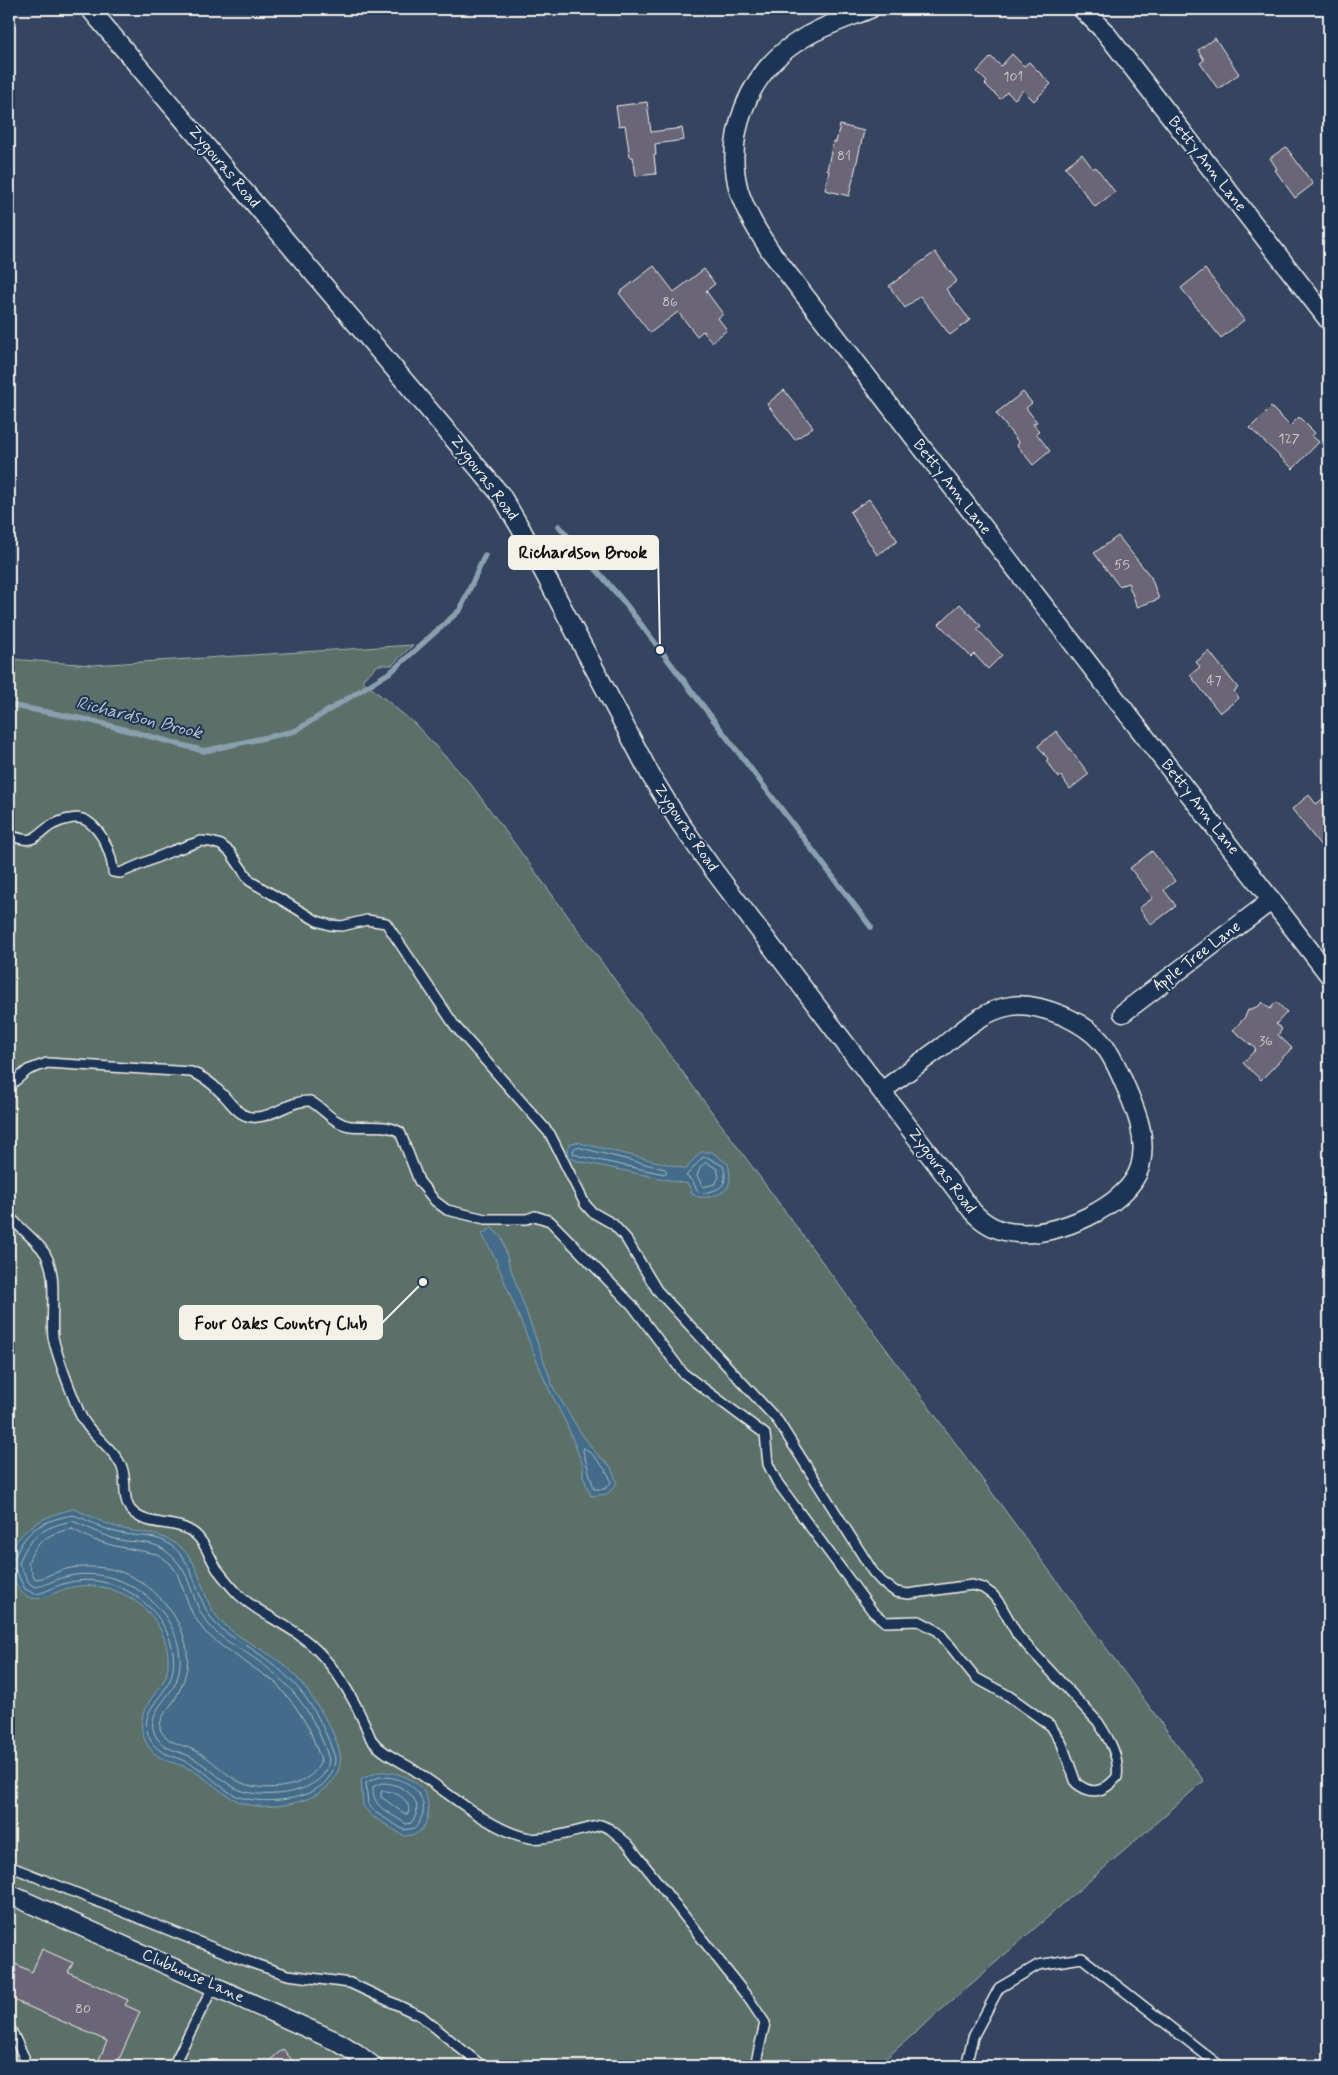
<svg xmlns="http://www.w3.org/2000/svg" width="1338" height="2075" viewBox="0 0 1338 2075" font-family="Mynerve,sans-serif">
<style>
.green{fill:#5c6f6b;stroke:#a8b0aa}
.water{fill:#426c89;stroke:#89a1af}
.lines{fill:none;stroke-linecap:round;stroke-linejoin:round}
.shore{stroke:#adbcc2;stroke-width:1}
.stream{stroke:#89a1af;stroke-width:5.5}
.building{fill:#6b6677;stroke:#f4f1e8}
.lane-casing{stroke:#f4f1e8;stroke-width:12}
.street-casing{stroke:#f4f1e8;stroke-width:21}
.lane{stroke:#1d3557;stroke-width:9}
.street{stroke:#1d3557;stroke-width:18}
.labels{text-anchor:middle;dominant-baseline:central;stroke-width:4;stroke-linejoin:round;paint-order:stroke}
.number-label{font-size:14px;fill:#d2cecc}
.street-label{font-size:16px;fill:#f4f1e8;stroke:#1d3557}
.water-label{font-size:18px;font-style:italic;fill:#b6c2c7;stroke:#1d3557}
.leader{fill:none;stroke:#f4f1e8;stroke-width:2}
.callout-dot{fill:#f4f1e8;stroke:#1d3557;stroke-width:2}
.callout{fill:#f4f1e8;stroke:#f4f1e8;stroke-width:2}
.callout-label{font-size:18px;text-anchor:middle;font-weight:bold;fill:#111}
</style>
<rect width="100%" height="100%" fill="#344461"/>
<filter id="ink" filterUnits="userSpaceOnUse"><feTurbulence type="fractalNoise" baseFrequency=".02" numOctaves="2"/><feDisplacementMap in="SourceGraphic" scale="10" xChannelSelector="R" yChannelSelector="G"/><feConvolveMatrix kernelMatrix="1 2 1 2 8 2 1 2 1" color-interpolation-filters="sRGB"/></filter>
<g filter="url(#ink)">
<polygon class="green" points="413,645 392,665 378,665 362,680 415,724 470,783 1204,1781 877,2066 9,2066 9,659 92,665"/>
<g class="water">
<path d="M576,1142L687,1169L691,1162L701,1152H712L728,1164C732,1181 731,1192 712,1196C704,1198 700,1198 693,1195L688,1184L578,1161L568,1157L567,1151L569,1144Z"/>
<polygon points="492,1228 502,1238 509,1264 554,1389 579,1430 595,1452 611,1467 617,1483 607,1494 591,1496 583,1476 583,1465 566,1423 546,1383 495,1258 482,1234"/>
<path d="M74,1509C89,1515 102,1523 117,1527C142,1535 158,1530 180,1547C203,1565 200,1598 219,1619C238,1641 269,1650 290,1670C306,1686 345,1741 340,1764C336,1784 318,1796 301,1801C285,1806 266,1808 249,1805C221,1798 208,1775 183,1766C174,1763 162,1760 155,1754C140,1740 137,1719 149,1702C154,1694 162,1686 166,1676C171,1659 167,1642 159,1627C142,1595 99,1578 65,1589C53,1593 40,1603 26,1596C19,1592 15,1582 12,1575C0,1536 44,1515 74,1509Z"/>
<path d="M379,1772C394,1771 412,1777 422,1789C431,1801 431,1821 419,1832C415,1835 409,1835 404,1836L372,1816L363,1806L361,1779Z"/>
</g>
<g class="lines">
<g class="shore">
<polygon points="577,1147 665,1169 667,1172 664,1174 579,1156 573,1153 574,1149"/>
<path d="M707,1157L723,1166C728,1181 724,1189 708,1192C703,1193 701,1193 697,1191L693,1181L686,1176L702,1158Z"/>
<polygon points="705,1163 708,1163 717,1169 719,1177 715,1184 703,1187 697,1176 700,1168"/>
<path d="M584,1448C592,1452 610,1473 611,1482L605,1489H594L583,1451Z"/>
<path d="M73,1521C87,1527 100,1534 115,1539C129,1543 150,1540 163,1549C196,1571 187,1601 211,1627C222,1640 238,1647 251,1656C292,1683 314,1713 329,1759C328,1794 264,1800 240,1790C222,1783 210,1767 193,1758C179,1750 160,1750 154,1732C147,1713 169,1698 176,1682C187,1655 174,1622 154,1603C130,1579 97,1569 64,1577C54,1580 45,1586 35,1587L30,1584L19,1564C28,1537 44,1526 73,1521Z"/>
<path d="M72,1529L94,1540L115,1546L157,1554L170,1563L177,1573L192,1613L205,1632L223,1647L276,1683L295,1706L309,1728L321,1760C313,1788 266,1793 242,1783C226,1776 214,1761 198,1752C184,1744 168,1745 160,1729C160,1715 168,1710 175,1699C181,1688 185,1679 187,1667C192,1627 158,1585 121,1572C110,1568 99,1567 87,1567C77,1567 66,1568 57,1572C50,1574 43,1579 35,1579L28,1563C35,1542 50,1532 72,1529Z"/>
<path d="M9,1560L15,1557C25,1529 45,1520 73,1515C89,1520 102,1529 119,1533C133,1536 151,1535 164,1541C197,1558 193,1597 215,1623C226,1635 242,1642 255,1651C298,1680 319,1709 335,1758C335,1800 269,1806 239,1797C220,1790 208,1771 189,1763C173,1755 154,1754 148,1734C140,1712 162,1698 170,1680C180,1655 168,1626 150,1608C127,1585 94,1574 63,1584C53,1587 45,1593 35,1594L25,1589L15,1569L9,1566"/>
<path d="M380,1777C409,1775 438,1801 415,1828L404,1830L375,1812L368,1804L366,1783Z"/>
<path d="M382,1783C402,1782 429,1802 411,1823L406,1824C390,1812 372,1809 373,1787Z"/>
<path d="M382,1791C394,1790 413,1800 408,1814H405L381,1797Z"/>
</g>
<g class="stream">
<polyline points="559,526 624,602 871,927"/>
<polyline points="9,705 89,720 204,751 295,731 392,671 460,610 485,555"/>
</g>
</g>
<g class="building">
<polygon points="1215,38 1239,74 1218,89 1200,63 1204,60 1198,50"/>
<polygon points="1012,54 1024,66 1029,62 1051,84 1034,101 1023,90 1015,99 1007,92 1000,99 985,84 987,82 977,72 991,57 1001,66"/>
<polygon points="647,102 651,132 682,128 684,140 655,144 656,155 654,155 656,174 636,176 633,157 630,157 625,125 619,126 616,106"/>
<polygon points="840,125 864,131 849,196 825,190 829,171 827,170 833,142 836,142"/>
<polygon points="1286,147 1313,184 1295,198 1275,170 1277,169 1270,158"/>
<polygon points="1082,154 1093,169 1096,167 1115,192 1095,207 1065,167"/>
<polygon points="935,252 957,281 946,289 970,320 950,335 920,296 905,308 889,286"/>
<polygon points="654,266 674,292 704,269 715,284 706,291 723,314 718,318 727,330 712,342 703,331 697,336 678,312 650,333 619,293"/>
<polygon points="1205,269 1244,320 1221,338 1181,288"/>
<polygon points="784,390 813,427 795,440 767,404"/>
<polygon points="1023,392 1032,403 1026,408 1037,422 1033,424 1039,431 1036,433 1050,451 1033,465 1017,445 1019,443 996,413"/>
<polygon points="1271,407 1290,426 1299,417 1315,433 1312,436 1319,442 1293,469 1250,428"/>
<polygon points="869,499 898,541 877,555 850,512"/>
<polygon points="1118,536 1151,577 1159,599 1137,607 1128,583 1119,586 1094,553"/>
<polygon points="960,604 981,626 977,629 1002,655 988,669 974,654 971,657 939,624"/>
<polygon points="1209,651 1238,688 1234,691 1239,698 1220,713 1190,675 1200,667 1196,662"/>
<polygon points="1056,731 1089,774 1070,789 1061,776 1059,778 1046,761 1048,759 1038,746"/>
<polygon points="1329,794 1329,839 1321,846 1292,809 1309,795 1316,804"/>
<polygon points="1152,851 1175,881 1164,890 1176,906 1151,925 1139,908 1153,898 1130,868"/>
<polygon points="1262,1002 1270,1009 1276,1002 1287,1012 1276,1024 1282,1029 1278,1035 1292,1048 1261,1080 1243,1063 1256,1049 1233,1030 1245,1017 1248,1010 1259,1006"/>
<polygon points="42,1949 73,1963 68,1972 128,2000 125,2005 140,2012 116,2066 107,2066 98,2062 107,2041 9,1998 9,1961 32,1972"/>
<polygon points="283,2049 292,2060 285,2066 263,2066"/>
</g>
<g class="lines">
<g class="lane-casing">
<g id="lane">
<path d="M9,835C15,837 24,841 31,839C39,837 46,827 54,824C63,820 78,815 87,821C103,831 112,855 113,872L120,873L172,851L201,841L211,842L221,845L230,852L250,881L317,921L330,925L342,926L367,920L386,923L455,1026L550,1134L585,1204L592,1212L613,1224L625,1237L657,1290L778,1421L873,1572L882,1582L896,1592L908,1594L972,1585L983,1588L993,1595L1000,1604L1018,1636L1098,1722C1109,1739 1120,1757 1117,1777C1104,1792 1092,1796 1076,1783L1062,1744L1051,1726L1009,1696L976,1678L938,1631L919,1621L885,1622L873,1612L777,1482L768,1464L765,1434L683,1373L632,1305L550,1221L535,1216L527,1219H485L447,1210L435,1201L419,1181L400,1132C385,1123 367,1128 350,1126C334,1124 323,1108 310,1101C290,1100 276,1116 257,1117C238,1119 232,1102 220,1092C212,1083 202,1076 191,1072L47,1063L28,1070L9,1086"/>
<path d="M9,1216C19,1227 32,1237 41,1248C60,1269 50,1311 53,1337C57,1358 71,1391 79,1412C88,1434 111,1445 121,1465C128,1478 121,1496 130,1509C146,1529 175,1518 195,1534C205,1542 210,1558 217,1569C224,1578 231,1587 239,1595C257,1612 280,1621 299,1635C333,1659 356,1701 371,1739C381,1753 397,1759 411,1768C444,1789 492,1832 530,1838C544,1841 585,1829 601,1825L610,1829L628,1844L749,1999L765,2023L755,2066"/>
<polyline points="9,1866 246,1961 288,1975 350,1983 421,2016 482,2066"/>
<polyline points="9,2026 24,2057"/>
<polyline points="173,2066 214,1985"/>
<polyline points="966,2066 973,2037 999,1988 1038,1965 1082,1958 1220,2066"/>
</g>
</g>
<g class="street-casing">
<g id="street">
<path d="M90,9L501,495L521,529L651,776L680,823L712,868L973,1212C985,1225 999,1232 1017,1233C1055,1237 1128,1207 1140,1167C1149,1135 1133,1104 1121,1076C1108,1046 1096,1031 1066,1017C1049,1010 1029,1003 1011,1006C984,1010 963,1030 943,1046C922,1061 902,1076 882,1091"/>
<path d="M870,9C845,19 817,28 794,44C748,75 724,137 739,191C746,213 758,232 771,252L1329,975"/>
<polyline points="1082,9 1105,32 1329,321"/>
<polyline points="1123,1013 1272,900"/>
<polyline points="9,1894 338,2042 356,2053 373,2066"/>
</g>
</g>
<use href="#lane" class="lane"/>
<use href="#street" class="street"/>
</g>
</g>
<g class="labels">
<g class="number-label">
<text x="1013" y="77">101</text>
<text x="844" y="156">81</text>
<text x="670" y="302">86</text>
<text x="1289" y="439">127</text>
<text x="1122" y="565">55</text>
<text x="1214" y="681">47</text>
<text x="1266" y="1041">36</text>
<text x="83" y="2009">80</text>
</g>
<g class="street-label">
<text transform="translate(1207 164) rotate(52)">Betty Ann Lane</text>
<text transform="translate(224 167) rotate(50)">Zygouras Road</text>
<text transform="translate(484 478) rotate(53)">Zygouras Road</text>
<text transform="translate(952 487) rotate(52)">Betty Ann Lane</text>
<text transform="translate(1200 807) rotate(52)">Betty Ann Lane</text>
<text transform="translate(686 828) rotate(56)">Zygouras Road</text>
<text transform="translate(1197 956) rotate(-37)">Apple Tree Lane</text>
<text transform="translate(942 1171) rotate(53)">Zygouras Road</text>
<text transform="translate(193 1976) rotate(24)">Clubhouse Lane</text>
</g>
<g class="water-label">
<text transform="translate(139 718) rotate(14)">Richardson Brook</text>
</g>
</g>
<path class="leader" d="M660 650L658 552M423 1282L382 1323"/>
<g class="callout-dot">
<circle cx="660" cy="650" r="5"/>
<circle cx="423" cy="1282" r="5"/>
</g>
<g class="callout">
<rect x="509" y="536" width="149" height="33" rx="5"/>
<rect x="180" y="1306" width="202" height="33" rx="5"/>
</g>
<g class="callout-label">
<text x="583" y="558">Richardson Brook</text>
<text x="281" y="1329">Four Oaks Country Club</text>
</g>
<rect width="1338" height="2075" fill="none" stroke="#1d3557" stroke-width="30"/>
<rect x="15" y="15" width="1308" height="2045" fill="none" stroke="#f4f1e8" stroke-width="2" filter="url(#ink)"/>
</svg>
